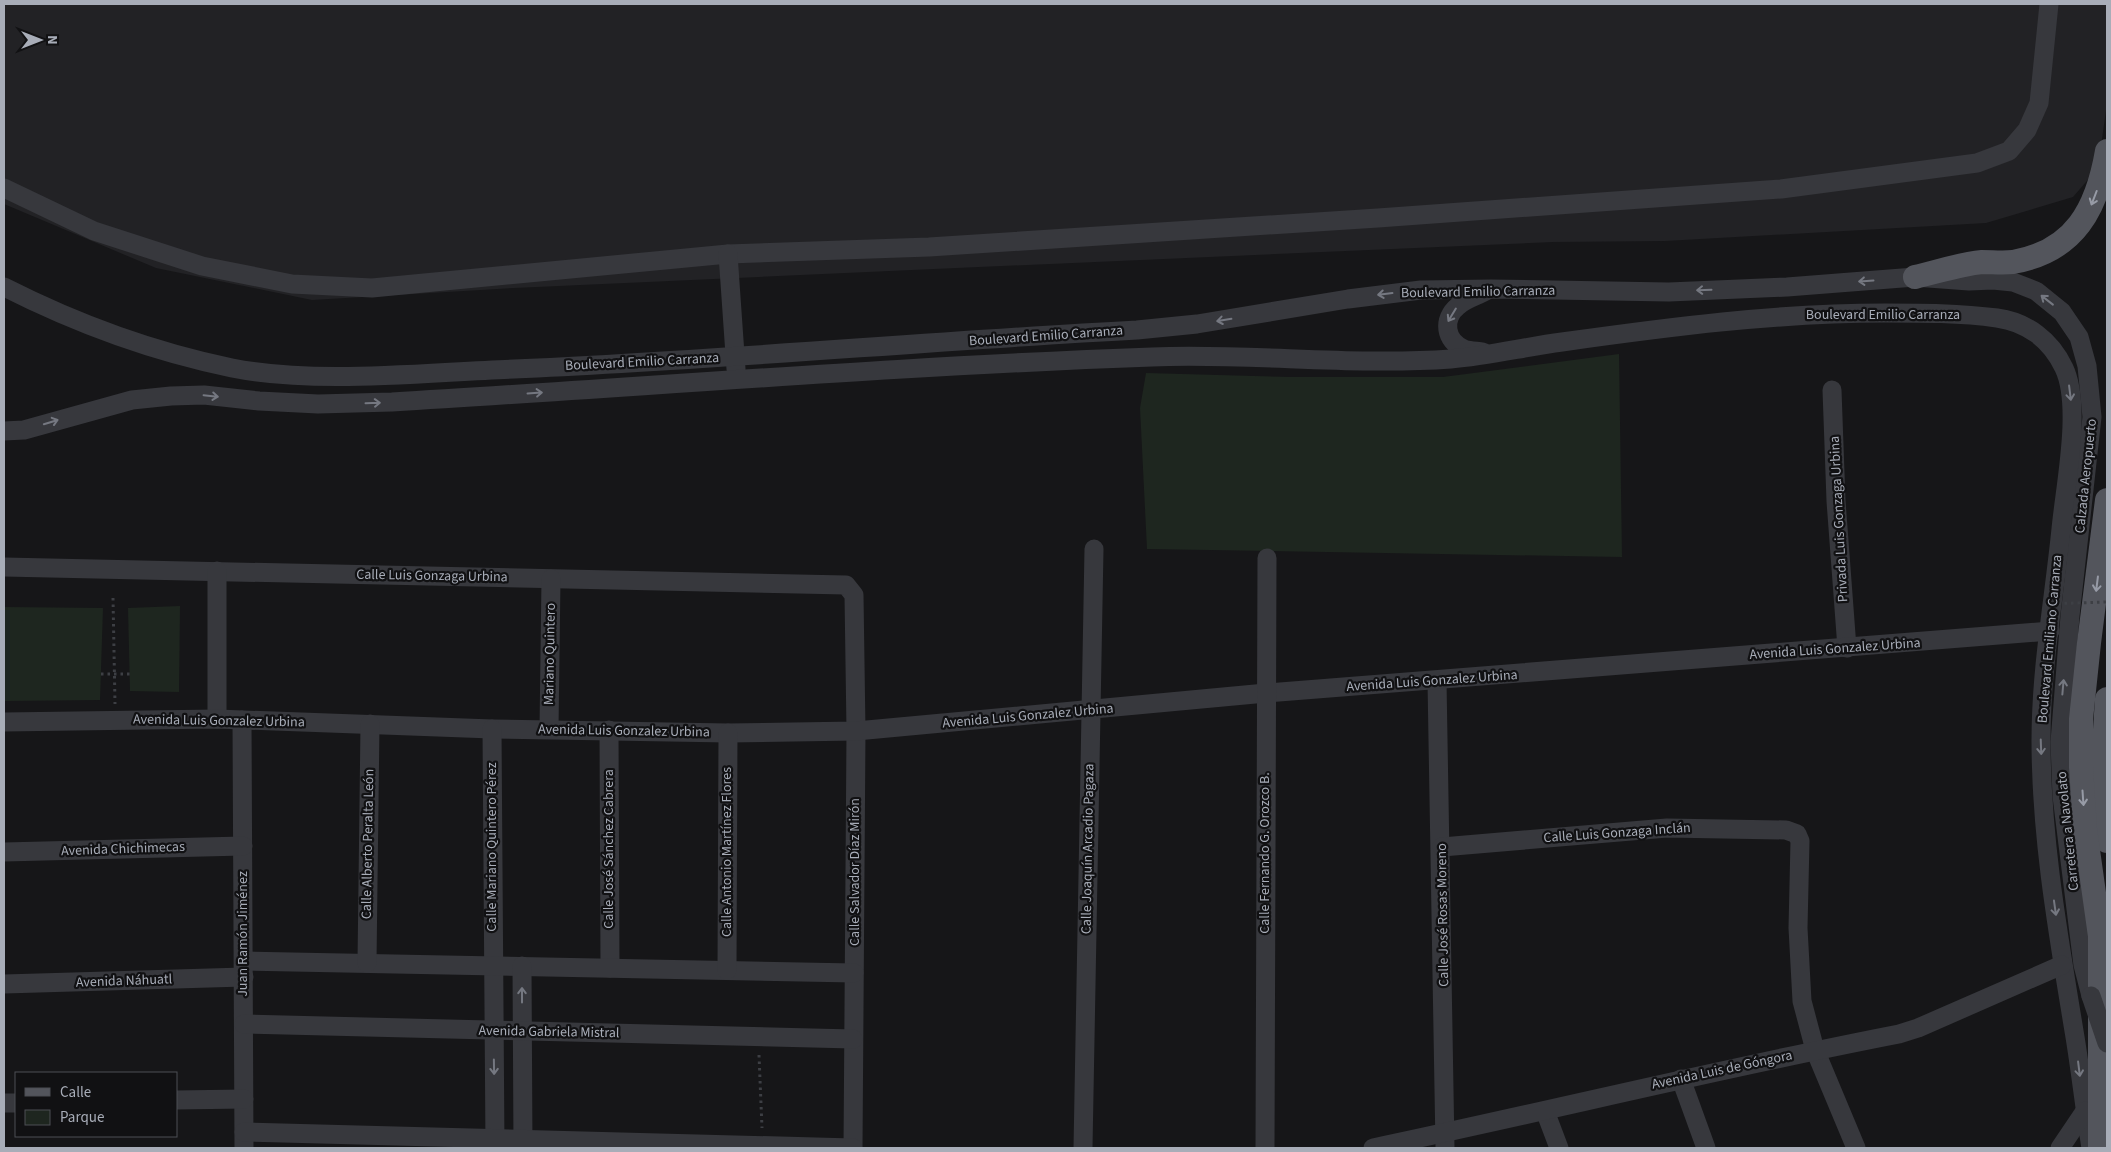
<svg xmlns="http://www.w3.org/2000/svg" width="2111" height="1152" viewBox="0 0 2111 1152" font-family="'Source Sans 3',sans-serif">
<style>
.built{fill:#222225}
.green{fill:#1e261f}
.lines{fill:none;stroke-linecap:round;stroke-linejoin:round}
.path{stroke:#3d3f44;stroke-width:3;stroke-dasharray:2.5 4;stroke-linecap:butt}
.minor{stroke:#37383d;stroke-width:19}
.major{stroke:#53555c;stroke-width:24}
.path-bridge{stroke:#3d3f44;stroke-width:3;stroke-dasharray:2.5 4;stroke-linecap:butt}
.minor-bridge{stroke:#37383d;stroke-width:19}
.oneway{stroke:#979ba6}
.oneway2{stroke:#757881}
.labels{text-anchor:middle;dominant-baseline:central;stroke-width:4.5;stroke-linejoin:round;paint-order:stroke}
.street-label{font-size:14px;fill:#a8adb8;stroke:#111113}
</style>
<rect width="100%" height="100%" fill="#161618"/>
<polygon class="built" points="4,4 2107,4 2107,103 2098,168 2073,197 1986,223 1665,241 1553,242 934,269 514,288 312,300 156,268 4,204"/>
<g class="green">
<polygon points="1619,354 1622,557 1147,549 1140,408 1146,373 1290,377 1443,377"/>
<polygon points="180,606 179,692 130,691 128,608"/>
<polygon points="4,607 103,608 100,700 4,701"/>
</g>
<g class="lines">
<g class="path">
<polyline points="113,598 115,704"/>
<polyline points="101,674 130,674"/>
<polyline points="759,1055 762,1128"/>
</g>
<g class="minor">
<polyline points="4,188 94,231 202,266 292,284 372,288 728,254 929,247 1378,218 1781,189 1977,163 2009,151 2027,130 2039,103 2049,4"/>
<polyline points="728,254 736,369"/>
<path d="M4,287C75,323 154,352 232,368C317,385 427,372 514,369C722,360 929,341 1137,330L1197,324L1348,299L1421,290L1491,289L1669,292L1787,287L1915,277L1969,281L1993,280L2013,282L2036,291L2062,312L2079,337L2087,366L2092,417L2070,616L2060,742L2062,796L2083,965L2091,996"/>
<path d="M1483,352C1477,351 1469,351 1464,349C1445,341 1442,319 1458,306C1465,299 1477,296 1486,291"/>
<polyline points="1832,390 1836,501 1847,648"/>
<path d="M4,431L24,430L132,400L171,396L204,395L259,401L318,404L392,402C645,387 898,366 1152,357C1252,353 1351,366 1451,359C1489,356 1524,347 1562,342C1669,327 1776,313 1885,313C1922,313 1960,313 1997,318C2027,322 2051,340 2064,368C2082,406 2065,486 2061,529C2054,599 2041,669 2041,740C2041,840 2059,939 2075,1037C2081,1074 2085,1111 2091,1148"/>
<polyline points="4,567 846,585 854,595 856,731 853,1148"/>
<polyline points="217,571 217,719"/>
<polyline points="1437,681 1445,1148"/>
<polyline points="242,720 244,1148"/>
<polyline points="4,722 217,719 492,729 728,733 856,731 1266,693 2050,631"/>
<polyline points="492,729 495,1148"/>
<polyline points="549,729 551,579"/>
<polyline points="609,730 610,968"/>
<polyline points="1442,847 1667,828 1786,830 1797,834 1800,841 1798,928 1802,1001 1815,1050 1856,1148"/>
<polyline points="4,852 243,846"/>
<polyline points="244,961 854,973"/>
<polyline points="367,963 370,724"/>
<polyline points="522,966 523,1148"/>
<polyline points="727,970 728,733"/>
<polyline points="4,984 244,977"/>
<polyline points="244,1024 853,1039"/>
<polyline points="1681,1079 1706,1148"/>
<polyline points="176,1100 244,1099"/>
<polyline points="4,1103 16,1103"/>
<polyline points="1545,1111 1559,1148"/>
<polyline points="244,1132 853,1148"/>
<polyline points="1083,1148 1094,549"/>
<polyline points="1265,1148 1267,558"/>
<path d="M1373,1148C1549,1111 1723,1068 1899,1034L1918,1028L2062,965"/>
<polyline points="2060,1148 2085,1111"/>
</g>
<g class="major">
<path d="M1915,277C1937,272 1960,264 1982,262C1992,262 2003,263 2013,262C2075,251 2097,209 2107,151"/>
<polyline points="2107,699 2104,745 2107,841"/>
<polyline points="2100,1148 2100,936 2085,829 2081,767 2081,719 2089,643 2107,500"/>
</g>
<polyline class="path-bridge" points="2045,604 2107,602"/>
<polyline class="minor-bridge" points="2091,996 2107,1043"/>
</g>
<defs><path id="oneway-shaft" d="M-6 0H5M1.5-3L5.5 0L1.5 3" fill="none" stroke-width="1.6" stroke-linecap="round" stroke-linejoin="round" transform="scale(1.25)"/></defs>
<g class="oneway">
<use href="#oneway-shaft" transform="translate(2094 198) rotate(111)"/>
<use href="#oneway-shaft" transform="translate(2097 584) rotate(97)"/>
<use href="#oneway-shaft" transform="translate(2083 798) rotate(86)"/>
</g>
<g class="oneway2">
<use href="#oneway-shaft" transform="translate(1866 281) rotate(176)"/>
<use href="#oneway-shaft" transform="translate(1704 290) rotate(178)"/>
<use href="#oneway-shaft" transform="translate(1385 294) rotate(173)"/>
<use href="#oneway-shaft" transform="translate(2047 300) rotate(-142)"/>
<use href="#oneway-shaft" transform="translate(1452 315) rotate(121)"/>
<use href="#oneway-shaft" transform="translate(1224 320) rotate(171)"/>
<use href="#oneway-shaft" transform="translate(535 393) rotate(-4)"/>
<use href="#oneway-shaft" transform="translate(2070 393) rotate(83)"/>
<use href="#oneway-shaft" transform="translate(211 396) rotate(6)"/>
<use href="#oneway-shaft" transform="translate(373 403) rotate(-2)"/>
<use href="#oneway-shaft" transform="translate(51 422) rotate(-17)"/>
<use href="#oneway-shaft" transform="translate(2063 687) rotate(-85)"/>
<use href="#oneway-shaft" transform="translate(2041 747) rotate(88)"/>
<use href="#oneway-shaft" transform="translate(2055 908) rotate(82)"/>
<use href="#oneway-shaft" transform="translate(522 995) rotate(-90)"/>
<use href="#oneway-shaft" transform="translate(494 1067) rotate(89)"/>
<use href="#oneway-shaft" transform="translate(2079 1069) rotate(83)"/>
</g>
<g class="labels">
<g class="street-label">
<text transform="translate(1478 292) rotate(-1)">Boulevard Emilio Carranza</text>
<text x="1883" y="315">Boulevard Emilio Carranza</text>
<text transform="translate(1046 336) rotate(-4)">Boulevard Emilio Carranza</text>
<text transform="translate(642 362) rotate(-3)">Boulevard Emilio Carranza</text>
<text transform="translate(2086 476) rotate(-84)">Calzada Aeropuerto</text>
<text transform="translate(1839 519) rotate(-93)">Privada Luis Gonzaga Urbina</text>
<text transform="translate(432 576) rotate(1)">Calle Luis Gonzaga Urbina</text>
<text transform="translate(2050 639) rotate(-85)">Boulevard Emiliano Carranza</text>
<text transform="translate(1835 649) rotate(-4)">Avenida Luis Gonzalez Urbina</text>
<text transform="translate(550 654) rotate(-89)">Mariano Quintero</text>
<text transform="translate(1432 681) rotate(-4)">Avenida Luis Gonzalez Urbina</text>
<text transform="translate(1028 716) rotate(-5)">Avenida Luis Gonzalez Urbina</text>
<text transform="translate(219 721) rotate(1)">Avenida Luis Gonzalez Urbina</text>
<text transform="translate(624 731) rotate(1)">Avenida Luis Gonzalez Urbina</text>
<text transform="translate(2068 831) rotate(-96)">Carretera a Navolato</text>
<text transform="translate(1617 833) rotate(-4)">Calle Luis Gonzaga Inclán</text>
<text transform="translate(368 844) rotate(-89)">Calle Alberto Peralta León</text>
<text transform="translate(492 847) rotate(-90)">Calle Mariano Quintero Pérez</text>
<text transform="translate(123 849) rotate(-2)">Avenida Chichimecas</text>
<text transform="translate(609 849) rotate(-90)">Calle José Sánchez Cabrera</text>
<text transform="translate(1088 849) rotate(-89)">Calle Joaquín Arcadio Pagaza</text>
<text transform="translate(727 852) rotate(-90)">Calle Antonio Martínez Flores</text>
<text transform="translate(1265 853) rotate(-90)">Calle Fernando G. Orozco B.</text>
<text transform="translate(855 872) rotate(-90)">Calle Salvador Díaz Mirón</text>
<text transform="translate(1443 915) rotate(-91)">Calle José Rosas Moreno</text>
<text transform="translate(243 934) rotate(-90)">Juan Ramón Jiménez</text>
<text transform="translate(124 981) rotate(-2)">Avenida Náhuatl</text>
<text transform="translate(549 1032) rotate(1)">Avenida Gabriela Mistral</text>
<text transform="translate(1722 1070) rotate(-12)">Avenida Luis de Góngora</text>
</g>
</g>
<rect width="2111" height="1152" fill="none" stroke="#a8adb8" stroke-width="10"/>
<rect x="15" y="1072" width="162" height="65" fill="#111113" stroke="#4d4f55"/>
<rect x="25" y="1088" width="25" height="8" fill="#53555c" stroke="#4d4f55"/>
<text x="60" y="1097" font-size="15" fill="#a8adb8">Calle</text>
<rect x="25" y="1110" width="25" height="15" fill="#1e261f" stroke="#4d4f55"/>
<text x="60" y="1122" font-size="15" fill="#a8adb8">Parque</text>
<g transform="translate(40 40) rotate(90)" stroke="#111113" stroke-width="4" paint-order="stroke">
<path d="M0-4L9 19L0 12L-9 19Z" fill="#a8adb8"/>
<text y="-8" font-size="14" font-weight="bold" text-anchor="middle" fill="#a8adb8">N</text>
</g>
</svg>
